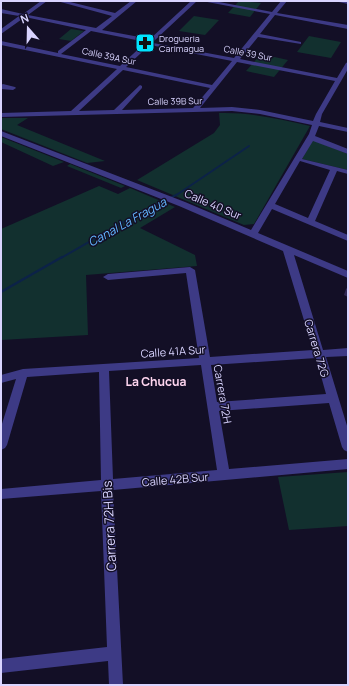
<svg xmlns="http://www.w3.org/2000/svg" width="349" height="686" viewBox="0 0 349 686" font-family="Manrope,sans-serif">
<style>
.green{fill:#12302f}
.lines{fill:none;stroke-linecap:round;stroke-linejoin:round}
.stream-far1{stroke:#0c2248;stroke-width:2}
.stream{stroke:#0c2248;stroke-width:2.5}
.minor{fill:#3d3a85;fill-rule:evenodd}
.wall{fill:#312854}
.labels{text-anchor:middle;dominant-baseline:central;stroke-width:3;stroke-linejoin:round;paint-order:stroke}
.far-poi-label{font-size:9px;fill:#d9d4ff;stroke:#130f26;text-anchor:start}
.far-street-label{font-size:9px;fill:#d9d4ff;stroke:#130f26}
.street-label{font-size:11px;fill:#d9d4ff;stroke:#130f26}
.water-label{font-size:12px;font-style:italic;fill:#62b6ff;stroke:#130f26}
.neighbourhood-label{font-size:12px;font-weight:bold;fill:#ffd6f0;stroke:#130f26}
.near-street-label{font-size:13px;fill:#d9d4ff;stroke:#130f26}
</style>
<rect width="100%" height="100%" fill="#130f26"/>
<g class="green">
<polygon points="239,1 261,3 250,17 228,13"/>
<polygon points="194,16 219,20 205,35 179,31"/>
<polygon points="71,29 84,31 71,41 59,39"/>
<polygon points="309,36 341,42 331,58 297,52"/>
<polygon points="261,54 288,60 274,77 246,71"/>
<path d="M219,113C250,112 279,119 310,126L254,224L244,225L137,180L214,133L220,125Z"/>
<polygon points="1,118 28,118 17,125 105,161 87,163 1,129"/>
<polygon points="1,137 64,162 53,166 1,142"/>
<polygon points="313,140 348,154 348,170 302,159"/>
<polygon points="70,164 125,186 121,188 67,166"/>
<polygon points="99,186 118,194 130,188 175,207 140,228 195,255 197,266 86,275 88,335 1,340 1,229"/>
<polygon points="348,472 348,526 289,530 278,477"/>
</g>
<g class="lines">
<polyline class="stream-far1" points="61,258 136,215 178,194 249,146"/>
<polyline class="stream" points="1,292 62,257"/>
<g class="minor">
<path d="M41,1H47L28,15L96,28L112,16L57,1H66L115,13L131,1H137L102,30L150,39L191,1H197L126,67L212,85L232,61L155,46L153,45V43L234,58L270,14L202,1H214L272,12L281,1H287L277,13L348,25V29L275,15L260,34L301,42V44L258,37L240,59L337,78L346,63L348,62V69L322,114L320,122L348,128V132L319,126L315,136L348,149V154L313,141L302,159L348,170V174L337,171L315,221L348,235V241L272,209L258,233L348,271V278L294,255L323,350L348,348V356L326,357L348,429V452L344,450L342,447L329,403L219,411L229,469L348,459V469L113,490L123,685H109L108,661L1,673V659L107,647L101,491L1,499V489L101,480L99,372L27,377L7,445L5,448L1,450V427L16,379L1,383V375L23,369L199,358L186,273L108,280L103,277L108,274L190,267L195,270L210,357L313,350L283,251L179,206L1,136V131L185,202L251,230L309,134L312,125L260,114L232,111L1,117V113L71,111L117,69L1,45V41L58,53V51L86,30L25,17L1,34V29L19,16L1,13V9L23,14ZM91,31L146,42L120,66L61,54ZM237,62L335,81L316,114L313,121L260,110L232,107L200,108ZM123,70L210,88L193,108L122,110L142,88V86L140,85L114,110L79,111ZM300,161L330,170L308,218L275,204ZM316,358L326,394L217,402L211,365ZM201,365L217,470L113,479L109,371Z"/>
<polygon points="338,1 348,1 348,4 339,2"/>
<polygon points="3,84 15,87 16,88 13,90 1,89 1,85"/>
</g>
</g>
<polygon class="wall" points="348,287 348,297 344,295 346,289"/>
<defs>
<g id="pharmacy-square" transform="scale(1)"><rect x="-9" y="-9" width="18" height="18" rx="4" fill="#00e5ff" stroke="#130f26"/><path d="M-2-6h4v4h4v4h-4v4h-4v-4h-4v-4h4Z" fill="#111"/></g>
</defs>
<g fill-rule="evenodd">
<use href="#pharmacy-square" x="145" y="43"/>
</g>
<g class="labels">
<g class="far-poi-label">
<text x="159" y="38">Drogueria<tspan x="159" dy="10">Carimagua</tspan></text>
</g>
<g class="far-street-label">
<text transform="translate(248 53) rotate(11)">Calle 39 Sur</text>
<text transform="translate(109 56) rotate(12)">Calle 39A Sur</text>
<text transform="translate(175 101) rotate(-1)">Calle 39B Sur</text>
</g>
<g class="street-label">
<text transform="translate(213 204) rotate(23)">Calle 40 Sur</text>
<text transform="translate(317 348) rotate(73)">Carrera 72G</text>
<text transform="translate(173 351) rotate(-4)">Calle 41A Sur</text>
<text transform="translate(223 394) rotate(80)">Carrera 72H</text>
<text transform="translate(175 479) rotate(-5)">Calle 42B Sur</text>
</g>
<g class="water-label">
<text transform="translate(127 222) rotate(-29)">Canal La Fragua</text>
</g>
<g class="neighbourhood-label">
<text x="156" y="381">La Chucua</text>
</g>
<g class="near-street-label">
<text transform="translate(109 526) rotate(-93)">Carrera 72H Bis</text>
</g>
</g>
<rect width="349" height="686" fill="none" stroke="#d9d4ff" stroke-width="4"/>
<g transform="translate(28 28) rotate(340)" stroke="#130f26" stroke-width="3" paint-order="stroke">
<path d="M0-3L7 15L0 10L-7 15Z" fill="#d9d4ff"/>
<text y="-6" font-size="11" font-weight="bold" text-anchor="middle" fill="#d9d4ff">N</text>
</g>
</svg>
